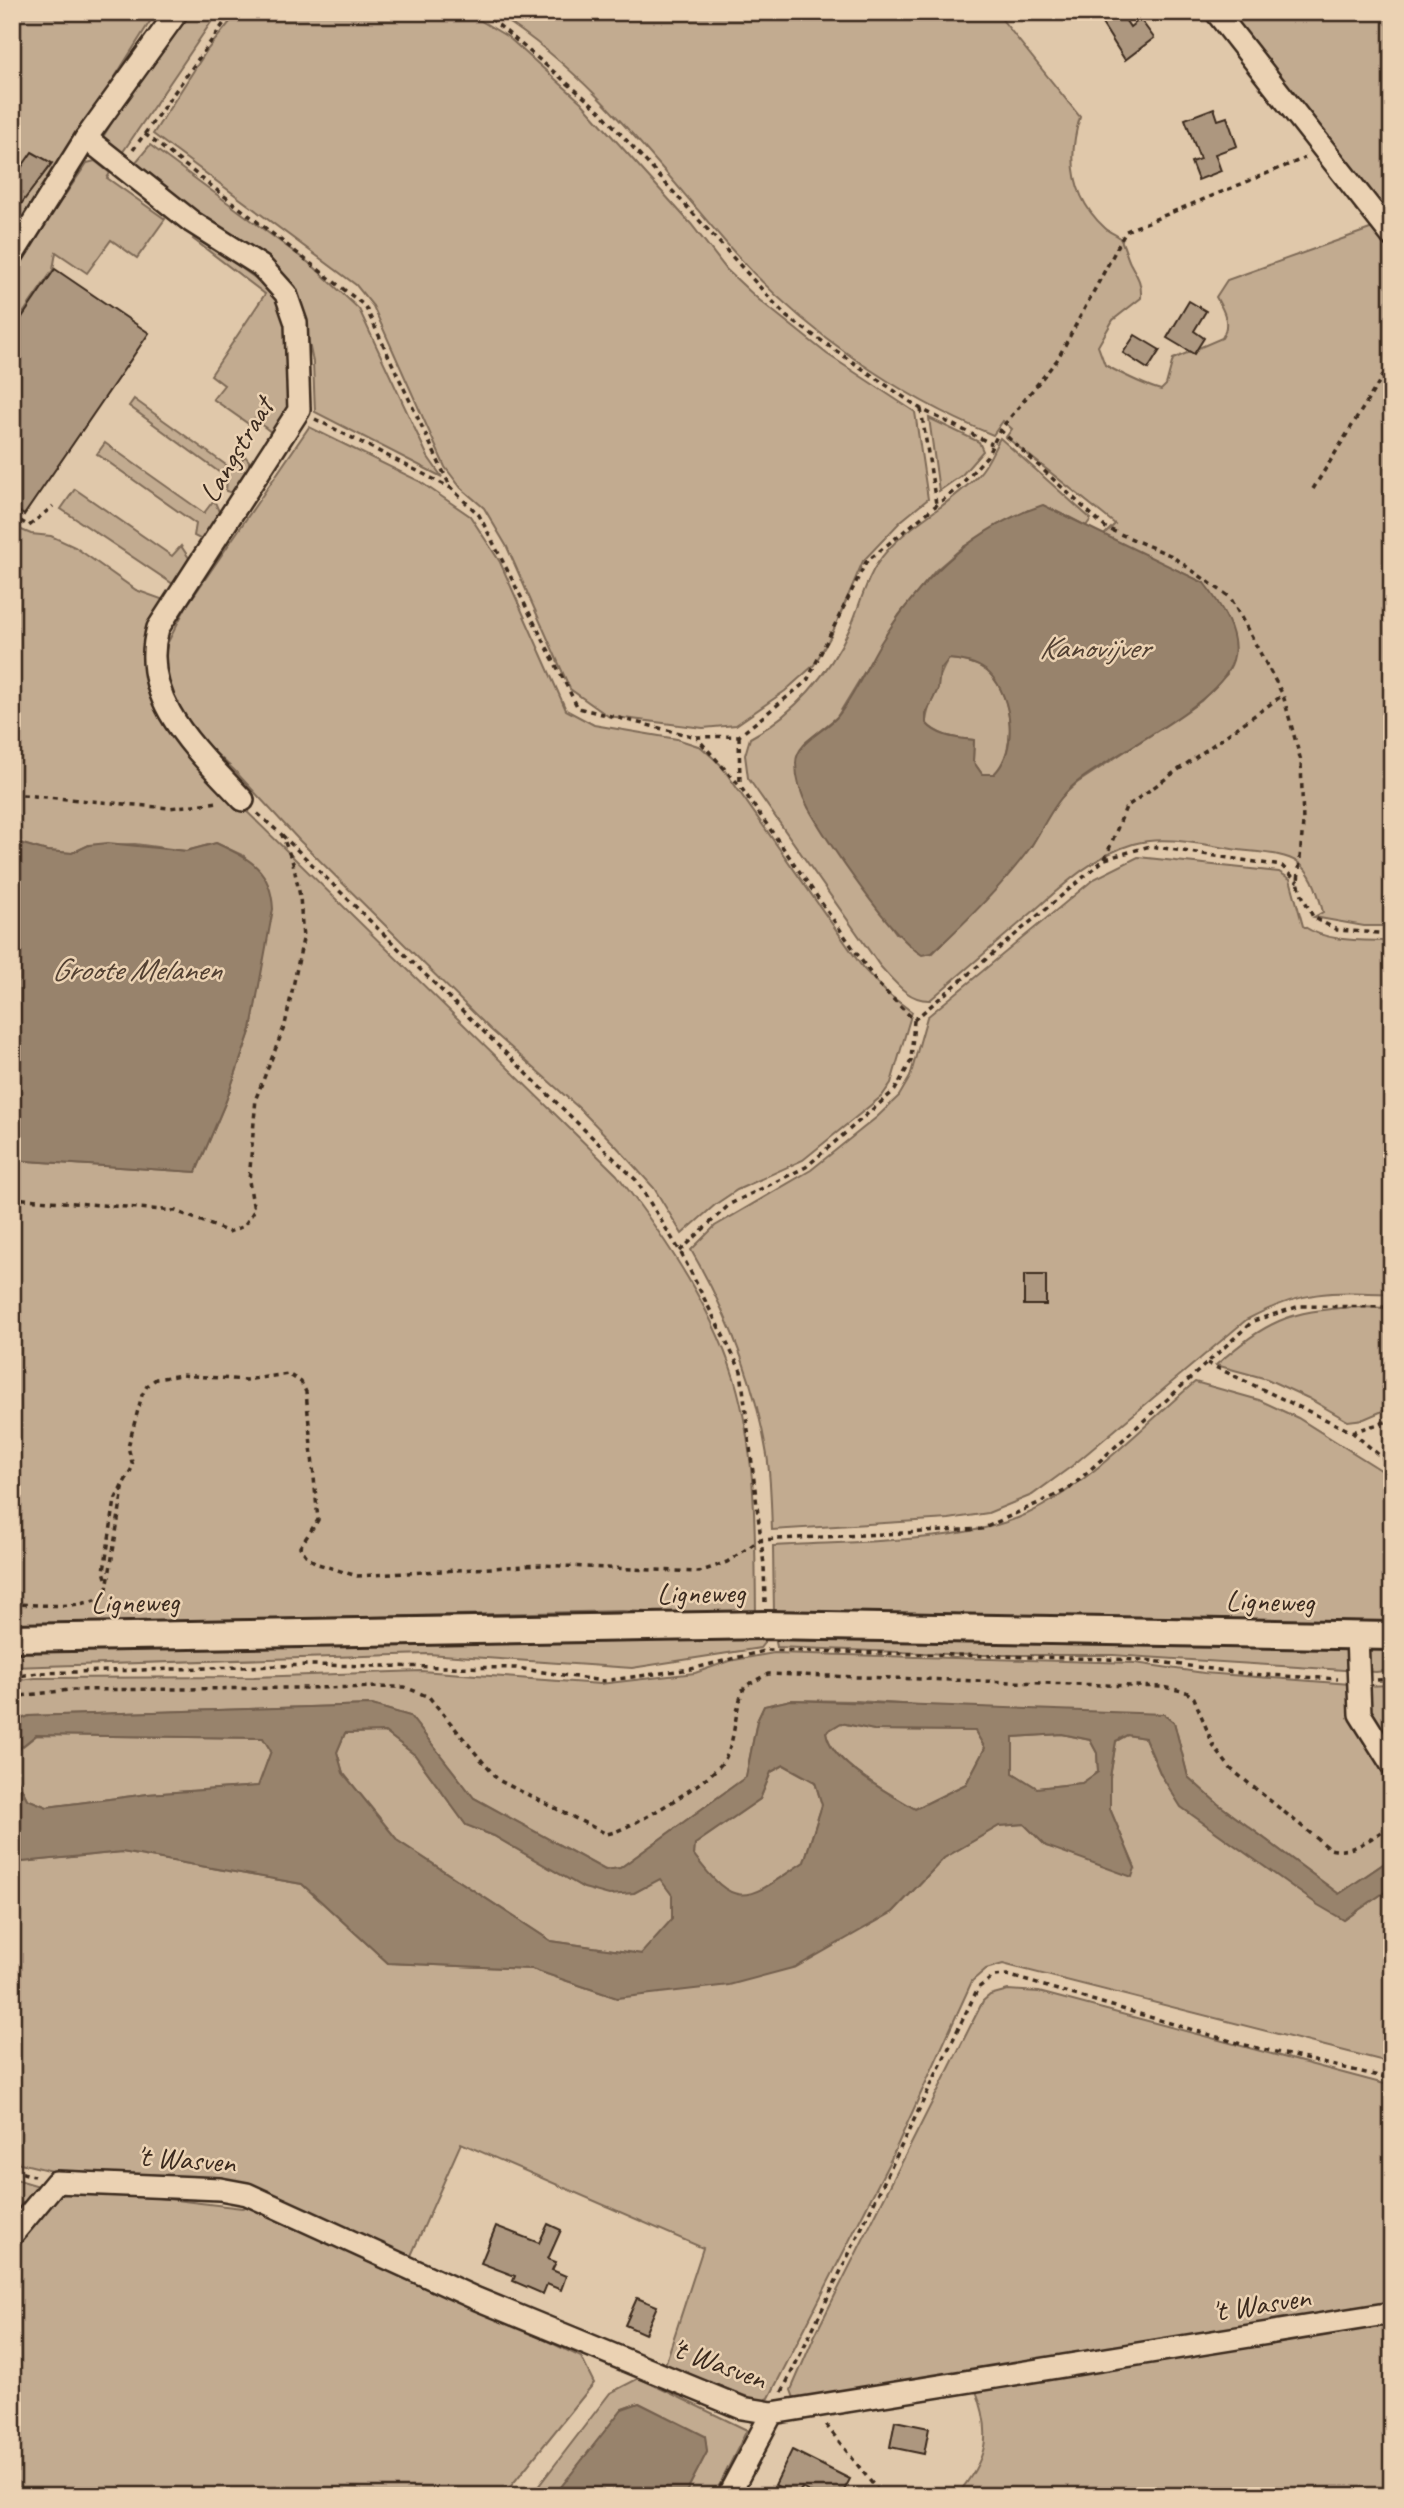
<svg xmlns="http://www.w3.org/2000/svg" width="1404" height="2508" viewBox="0 0 1404 2508" font-family="Caveat,sans-serif">
<style>
.green{fill:#c2ab90;stroke:#7e6a57;stroke-width:2}
.water{fill:#98836c;stroke:#735f4d;stroke-width:2;fill-rule:evenodd}
.building{fill:#ad977f;stroke:#3b2a1e;stroke-width:2}
.lines{fill:none;stroke-linecap:round;stroke-linejoin:round}
.minor-casing{stroke:#3b2a1e;stroke-width:26}
.tertiary-casing{stroke:#3b2a1e;stroke-width:32}
.path{stroke:#3b2a1e;stroke-width:3.5;stroke-dasharray:5 5;stroke-linecap:butt}
.minor{stroke:#ebd2b3;stroke-width:21}
.tertiary{stroke:#ebd2b3;stroke-width:26}
.labels{text-anchor:middle;dominant-baseline:central;stroke-width:5;stroke-linejoin:round;paint-order:stroke}
.street-label{font-size:30px;fill:#3b2a1e;stroke:#ebd2b3}
.water-label{font-size:32px;font-style:italic;fill:#524032;stroke:#ebd2b3}
</style>
<rect width="100%" height="100%" fill="#e0c8aa"/>
<filter id="ink" filterUnits="userSpaceOnUse"><feTurbulence type="fractalNoise" baseFrequency=".0143" numOctaves="2"/><feDisplacementMap in="SourceGraphic" scale="14" xChannelSelector="R" yChannelSelector="G"/><feConvolveMatrix kernelMatrix="1 2 1 2 8 2 1 2 1" color-interpolation-filters="sRGB"/></filter>
<g filter="url(#ink)">
<g class="green">
<polygon points="12,12 156,12 12,240"/>
<polygon points="180,12 218,12 116,162 98,145"/>
<polygon points="238,12 466,12 508,37 581,102 691,224 727,270 758,299 827,354 915,412 928,499 901,521 863,561 831,636 814,665 785,691 736,725 703,728 608,716 570,689 507,547 484,508 461,488 445,467 373,306 356,285 153,134 207,50"/>
<path d="M493,12H996L1080,117C1067,159 1071,197 1105,228C1109,232 1115,234 1119,237C1124,243 1126,255 1130,263C1137,276 1142,282 1141,298L1113,320L1098,346L1105,365C1120,373 1146,386 1161,390L1166,385L1173,359L1222,338C1231,323 1224,311 1216,297L1227,280L1373,228L1392,249V926H1364L1314,917L1323,912C1308,854 1295,856 1239,850C1207,846 1165,834 1133,844C1092,856 1059,889 1028,916C995,944 963,972 930,1000C908,1001 894,981 880,966L748,778L745,755L750,738C794,714 829,674 850,628C859,608 865,582 877,564C902,526 948,508 978,475C988,465 993,450 1000,438L1091,519L1086,526L1069,517L1028,510L963,547L935,571L899,615L837,717L806,742L808,807L896,933L933,953L998,886L1031,846L1058,800L1077,783L1201,701L1227,674L1204,583L1103,536L1115,524L1006,437L1012,429L1003,421L993,435C897,396 802,329 734,252C659,167 591,72 493,12Z"/>
<polygon points="1223,12 1392,12 1392,229"/>
<polygon points="150,145 313,266 359,309 428,457 442,477 315,412 313,362 308,338 302,316 287,286 130,169"/>
<polygon points="95,161 110,173 107,178 165,219 137,258 111,240 87,273 56,252 53,270 12,329 12,272 87,163"/>
<polygon points="196,235 262,283 280,302 290,329 289,412 276,436 254,419 250,425 213,399 224,385 211,375 265,294 193,239"/>
<polygon points="134,399 233,470 245,456 249,461 249,470 233,493 226,491 227,478 129,406"/>
<polygon points="929,418 979,442 983,451 962,475 939,491"/>
<polygon points="309,427 419,481 470,516 500,562 566,710 594,725 677,739 701,747 720,764 863,968 887,993 912,1012 891,1083 882,1096 803,1160 737,1190 716,1204 682,1234 654,1188 616,1146 579,1108 490,1029 299,840 234,770 194,733 168,691 163,662 168,642 186,607"/>
<polygon points="105,443 204,513 214,500 221,516 202,540 194,536 196,524 97,454"/>
<polygon points="75,489 172,556 181,546 189,558 173,584 61,509"/>
<path d="M12,526L31,534L51,536L75,547L136,590L167,601C140,670 132,683 180,746L617,1175C662,1233 712,1307 734,1378C757,1454 755,1537 756,1616L622,1611L12,1625V1160L196,1172L226,1101L251,1029L260,976L244,856L216,843L186,851L135,844L89,845L72,853L47,851L12,841Z"/>
<path d="M949,659C963,660 979,663 990,673C1013,698 1018,750 994,774H982L973,761L974,740C957,738 938,737 926,723C926,712 942,667 949,659Z"/>
<path d="M1138,857L1279,872L1290,879L1303,926C1329,943 1361,940 1392,941V1294C1330,1291 1301,1290 1246,1320L1072,1466L1032,1495L988,1513L949,1519L772,1530C771,1506 771,1480 767,1455C755,1382 728,1314 691,1250L715,1226L811,1170L877,1117L899,1096L910,1077L927,1017L1094,879Z"/>
<path d="M1355,1307L1392,1308V1407L1364,1419L1348,1421L1308,1398L1267,1379L1216,1365C1267,1321 1287,1311 1355,1307Z"/>
<path d="M1195,1382L1259,1400L1298,1418L1392,1477V1625L774,1614L773,1546C845,1541 964,1544 1027,1514C1086,1487 1145,1424 1195,1382Z"/>
<polygon points="763,1635 764,1643 760,1648 632,1668 428,1654 12,1667 12,1647"/>
<polygon points="775,1637 1392,1648 1392,1670 1376,1672 1113,1655 971,1655 777,1647"/>
<polygon points="774,1653 1135,1663 1204,1673 1350,1684 1363,1732 1392,1777 1392,1858 1339,1894 1218,1804 1188,1777 1174,1722 857,1701 791,1700 764,1706 757,1721 746,1777 620,1868 605,1870 474,1798 410,1716 372,1705 29,1716 12,1723 12,1681 35,1678 254,1677 421,1671 600,1684 695,1673 729,1661"/>
<polygon points="1392,1685 1392,1750 1369,1713 1365,1686"/>
<path d="M841,1723L874,1730L975,1731L985,1748L966,1784L915,1809C888,1792 832,1765 826,1732Z"/>
<polygon points="385,1732 415,1755 466,1825 494,1836 584,1888 634,1893 660,1878 672,1895 673,1919 642,1954 551,1941 398,1841 343,1773 337,1752 345,1733"/>
<polygon points="1062,1734 1090,1740 1097,1753 1098,1772 1082,1783 1037,1788 1013,1773 1012,1737"/>
<polygon points="37,1735 263,1738 271,1751 259,1786 148,1794 47,1807 27,1799 16,1777 14,1753"/>
<polygon points="1127,1735 1145,1738 1161,1775 1344,1920 1392,1887 1392,2063 1003,1964 986,1969 972,1981 891,2159 769,2398 761,2402 665,2365 703,2248 461,2143 410,2258 295,2206 64,2174 12,2161 12,1863 122,1852 302,1884 388,1963 532,1969 617,1998 893,1912 944,1858 999,1826 1024,1824 1046,1846 1135,1868 1110,1809 1110,1777 1116,1741"/>
<path d="M784,1765L815,1782L822,1805L804,1862C747,1899 740,1917 694,1855L695,1844L760,1799L771,1772Z"/>
<polygon points="1008,1990 1039,1992 1392,2086 1392,2307 802,2401 794,2398 791,2390 814,2337 983,2001 990,1995"/>
<polygon points="12,2178 39,2186 12,2222"/>
<polygon points="75,2188 242,2208 257,2204 581,2357 594,2383 503,2496 12,2496 12,2255 48,2201 56,2193"/>
<path d="M1392,2318V2496H956C988,2459 993,2434 975,2388Z"/>
<polygon points="639,2378 747,2430 714,2496 684,2496 707,2452 705,2437 639,2403 622,2409 554,2496 531,2496 610,2393"/>
</g>
<g class="water">
<path d="M1043,505L1204,583C1219,602 1241,634 1233,660C1220,705 1114,752 1076,783C1054,801 1045,825 1030,848C1002,886 967,921 932,953L922,955C890,935 829,844 809,809C801,795 796,779 796,763C796,742 825,731 837,717C855,696 866,667 880,644C919,581 972,528 1043,505ZM949,659C963,660 979,663 990,674C1013,698 1018,751 994,774H982L973,761L974,740C957,738 938,737 926,723V714L938,689L940,670Z"/>
<path d="M12,841L47,851L72,853L89,845L108,843L186,851L216,843C250,859 271,869 273,909L251,1029L226,1101L196,1172L12,1160Z"/>
<path d="M791,1700L1164,1714L1174,1722L1188,1777L1218,1804L1339,1894L1392,1858V1887L1344,1920L1318,1905L1181,1807L1161,1775L1145,1738L1127,1735L1116,1741L1110,1777V1809L1135,1868L1132,1877L1046,1846L1024,1824L999,1826L944,1858L893,1912L796,1967L729,1985L617,1998L532,1969L388,1963L302,1884L122,1852L12,1863V1723L29,1716L372,1705L410,1716L474,1798L605,1870L620,1868L746,1777L757,1721L764,1706ZM841,1723L874,1730L975,1731L985,1748L966,1784L915,1809C888,1792 831,1764 826,1732ZM385,1732L415,1755L466,1825L494,1836L584,1888L609,1895L634,1893L660,1879L672,1895V1919L641,1954L551,1941L398,1841L343,1773L337,1752L345,1733ZM1062,1734L1090,1740L1097,1753L1098,1772L1082,1783L1037,1788L1013,1773V1737ZM36,1735L263,1738L271,1751L258,1786L148,1794L47,1807L27,1799L16,1777L14,1753ZM784,1765L815,1782L822,1805L804,1862C749,1898 738,1915 694,1855L695,1844L760,1799L771,1772Z"/>
<polygon points="639,2403 705,2436 707,2452 684,2496 554,2496 622,2409"/>
</g>
<g class="building">
<polygon points="1115,12 1120,12 1130,27 1140,19 1154,38 1125,60 1101,22"/>
<polygon points="1214,108 1218,120 1227,117 1237,146 1215,154 1221,171 1198,180 1191,162 1200,159 1185,119"/>
<polygon points="32,152 52,163 12,216 12,181"/>
<polygon points="55,269 149,333 24,515 12,507 12,332"/>
<polygon points="1189,301 1206,311 1194,331 1204,338 1194,354 1167,338"/>
<polygon points="1135,335 1160,350 1148,369 1123,353"/>
<rect x="1024" y="1275" width="22" height="30"/>
<polygon points="548,2224 561,2230 548,2259 556,2262 552,2270 566,2276 561,2290 547,2284 543,2294 513,2281 515,2276 481,2263 496,2226 539,2243"/>
<polygon points="637,2298 657,2306 645,2334 625,2325"/>
<polygon points="895,2421 929,2428 924,2454 890,2447"/>
<polygon points="792,2450 850,2479 841,2496 816,2496 802,2488 796,2496 775,2485"/>
</g>
<g class="lines">
<g class="minor-casing">
<g id="minor">
<polyline points="1216,12 1392,236"/>
<path d="M86,138L192,222L261,266L286,294L296,323L299,410L158,628C137,700 200,753 243,800"/>
<polyline points="12,256 86,138 177,12"/>
<polyline points="1357,1636 1360,1714 1392,1765"/>
<polyline points="12,2235 56,2182 220,2189 247,2194 477,2299 742,2408 772,2413 1392,2313"/>
<polyline points="728,2496 772,2413"/>
</g>
</g>
<g class="tertiary-casing">
<polyline id="tertiary" points="12,1638 766,1625 1392,1636"/>
</g>
<g class="path">
<polyline points="483,12 599,110 787,317 921,409 992,444"/>
<polyline points="145,134 365,306 450,486"/>
<polyline points="133,150 232,12"/>
<polyline points="921,409 936,504"/>
<polyline points="315,419 451,488 479,515 578,708 696,737 739,736 807,681 866,562 959,487 987,456 1000,430 1057,360 1126,231 1305,158"/>
<polyline points="1000,430 1106,528 1170,555 1230,597 1283,695 1301,761 1303,823 1298,882 1302,895 1313,917 1337,930 1392,934"/>
<polyline points="1313,489 1392,361"/>
<polyline points="12,516 29,526 53,506"/>
<polyline points="739,736 740,784"/>
<polyline points="12,794 169,808 219,802"/>
<polyline points="282,835 636,1180 680,1251 741,1371 764,1565 765,1602"/>
<polyline points="1105,859 1126,807 1283,695"/>
<polyline points="914,1020 1105,859 1150,846 1282,866 1298,882"/>
<polyline points="12,1198 176,1211 229,1232 244,1226 254,1211 249,1181 256,1098 285,1025 303,939 300,896 293,863 282,835 257,813"/>
<polyline points="680,1251 730,1204 806,1167 895,1090 911,1061 914,1020 878,984 740,786 697,738"/>
<polyline points="1207,1363 1352,1432 1392,1466"/>
<polyline points="1352,1432 1392,1420"/>
<polyline points="106,1578 104,1571 115,1500 123,1484"/>
<path d="M12,1604C43,1604 78,1611 106,1595L124,1483L133,1466L128,1447L142,1395L147,1386L156,1379L181,1375L245,1380L288,1374L301,1382L306,1392L318,1520L300,1547L308,1558L318,1564L357,1576L541,1565L699,1572L727,1562L760,1540L982,1529L1069,1489L1253,1321L1300,1306L1392,1307"/>
<polyline points="12,1677 39,1673 310,1665 516,1668 603,1681 691,1669 768,1650 1145,1660 1248,1674 1338,1679"/>
<polyline points="1377,1680 1392,1679"/>
<path d="M12,1697L69,1690L405,1687L429,1697L498,1780L607,1834C630,1830 713,1780 725,1759C736,1740 734,1708 745,1686L768,1674L1164,1687L1186,1692L1194,1698L1214,1747L1231,1769L1330,1849C1353,1855 1372,1837 1392,1825"/>
<polyline points="12,2170 34,2176"/>
<polyline points="782,2392 978,1988 994,1976 1007,1975 1241,2044 1392,2079"/>
<polyline points="826,2425 882,2496"/>
</g>
<use href="#minor" class="minor"/>
<use href="#tertiary" class="tertiary"/>
</g>
</g>
<g class="labels">
<g class="street-label">
<text transform="translate(236 450) rotate(-59)">Langstraat</text>
<text transform="translate(701 1593) rotate(-1)">Ligneweg</text>
<text transform="translate(1270 1601) rotate(1)">Ligneweg</text>
<text transform="translate(135 1602) rotate(-1)">Ligneweg</text>
<text transform="translate(186 2159) rotate(4)">'t Wasven</text>
<text transform="translate(1261 2304) rotate(-9)">'t Wasven</text>
<text transform="translate(719 2363) rotate(20)">'t Wasven</text>
</g>
<g class="water-label">
<text x="1094" y="647">Kanovijver</text>
<text x="136" y="969">Groote Melanen</text>
</g>
</g>
<rect width="1404" height="2508" fill="none" stroke="#ebd2b3" stroke-width="42"/>
<rect x="21" y="21" width="1362" height="2466" fill="none" stroke="#3b2a1e" stroke-width="2.5" filter="url(#ink)"/>
</svg>
